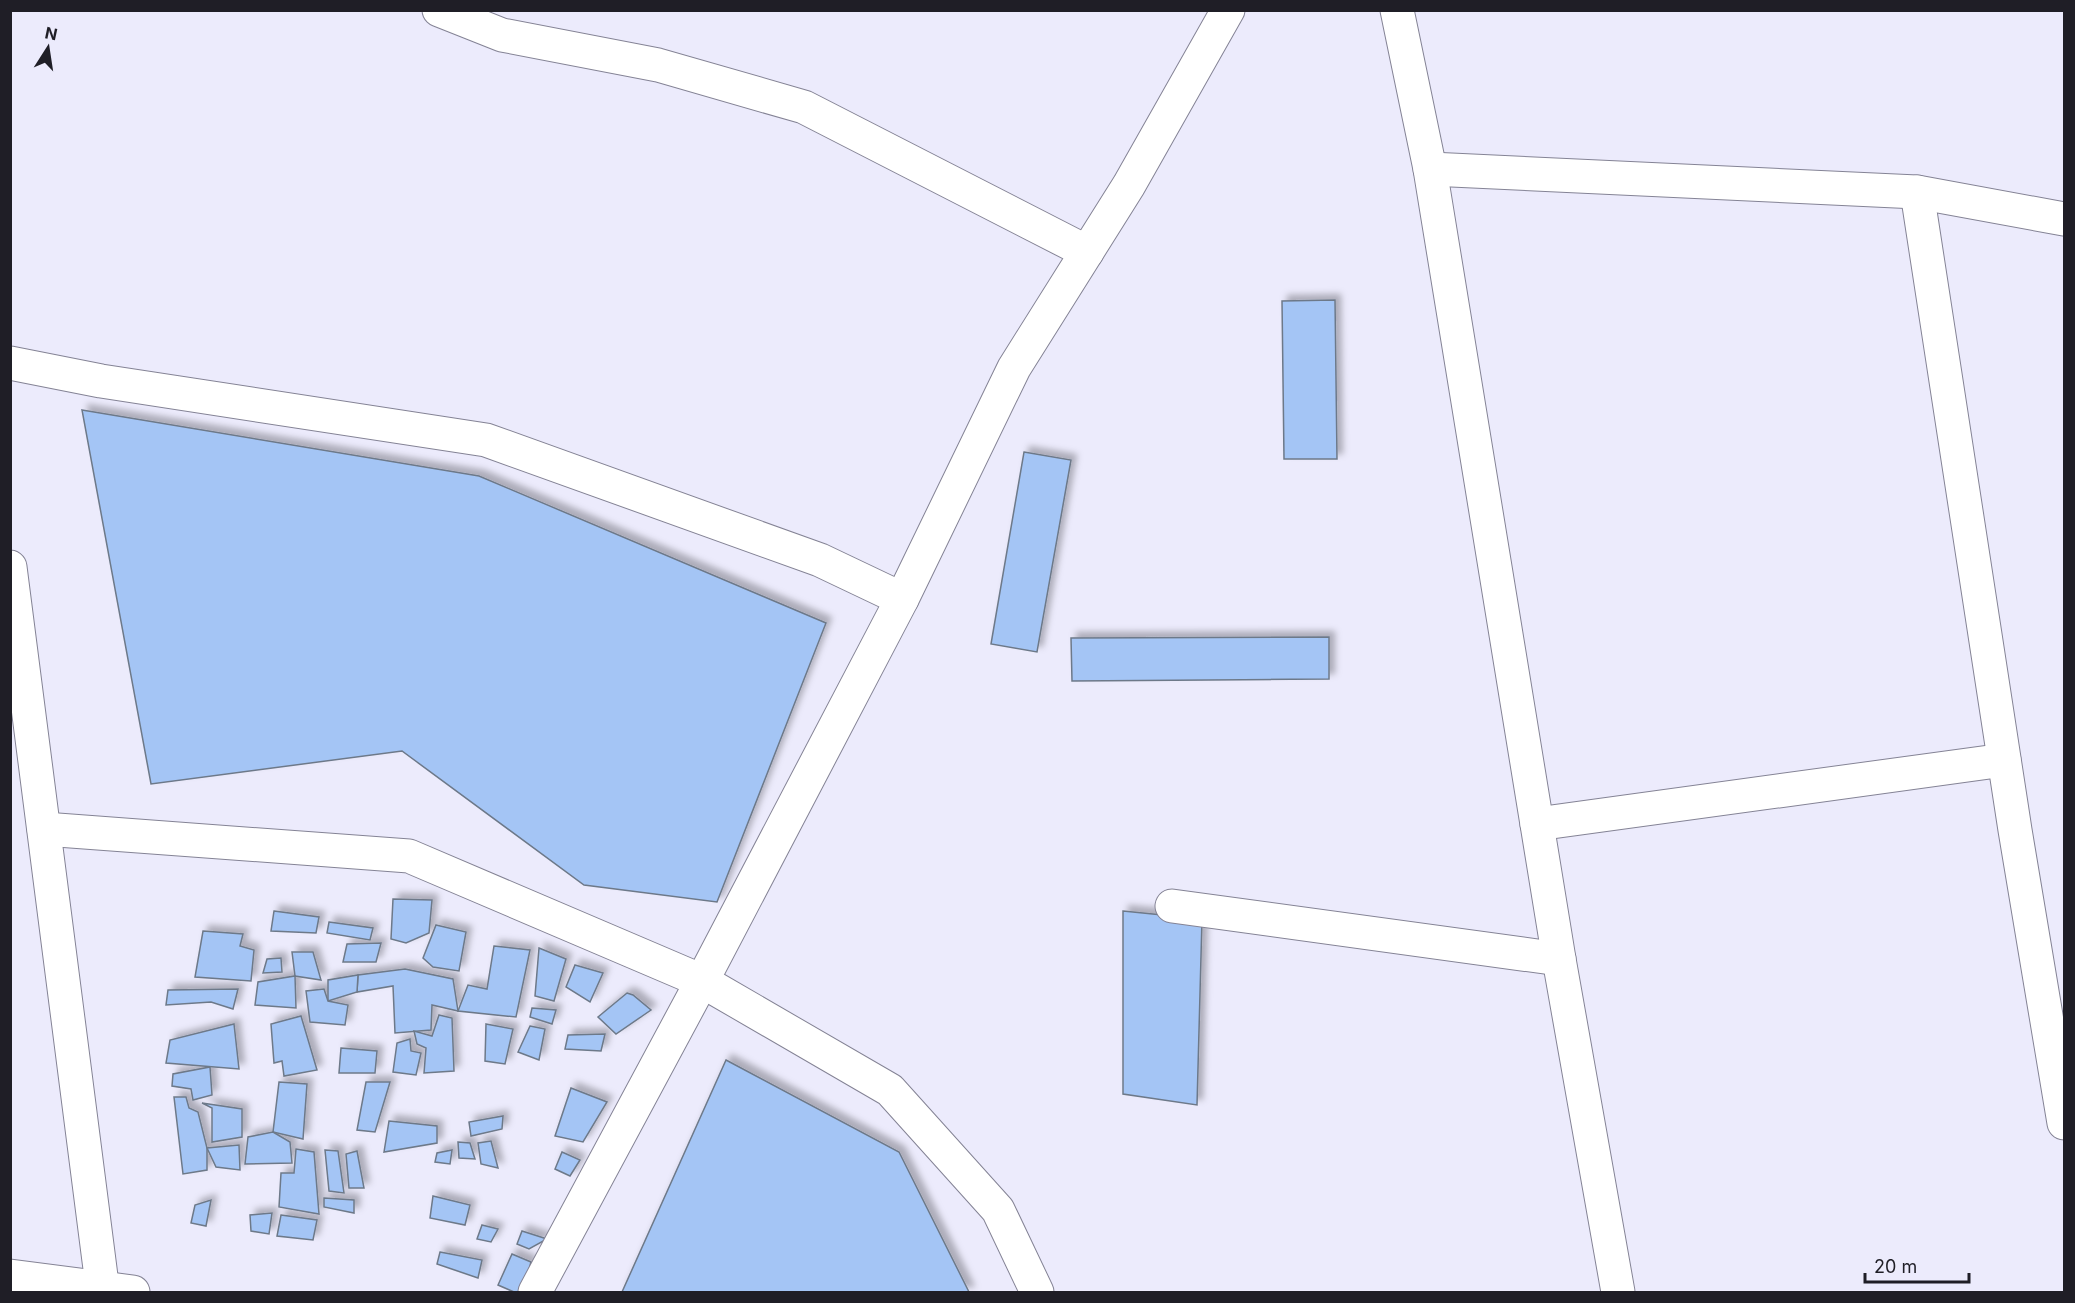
<svg xmlns="http://www.w3.org/2000/svg" width="2075" height="1303" viewBox="0 0 2075 1303" font-family="Inter,sans-serif">
<style>
.building{fill:#a4c5f5;stroke:#6d7989;stroke-width:1.5;filter:url(#shadow)}
.lines{fill:none;stroke-linecap:round;stroke-linejoin:round}
.minor-casing{stroke:#848395;stroke-width:35}
.minor{stroke:#fff;stroke-width:33}
</style>
<defs>
<filter id="shadow"><feDropShadow dx="5.5" dy="-5.5" stdDeviation="3" flood-color="#0004"/></filter>
</defs>
<rect width="100%" height="100%" fill="#ecebfc"/>
<g class="building">
<polygon points="1335,300 1337,459 1284,459 1282,301"/>
<polygon points="82,410 479,476 826,623 717,902 584,885 402,751 151,784"/>
<polygon points="1024,452 1071,460 1037,652 991,644"/>
<polygon points="1329,637 1329,679 1072,681 1071,638"/>
<polygon points="393,899 432,900 429,933 406,943 391,939"/>
<polygon points="274,911 319,917 316,933 271,931"/>
<polygon points="1123,911 1202,919 1197,1105 1123,1094"/>
<polygon points="329,922 373,928 370,940 327,933"/>
<polygon points="436,925 466,932 459,971 433,967 423,958"/>
<polygon points="203,931 243,934 240,946 254,950 251,981 195,977"/>
<polygon points="381,943 376,962 343,962 347,944"/>
<polygon points="494,946 530,950 516,1017 458,1011 468,985 487,989"/>
<polygon points="539,948 566,959 554,1001 535,996"/>
<polygon points="292,952 313,952 321,980 295,976"/>
<polygon points="281,958 282,972 263,973 267,959"/>
<polygon points="575,965 603,973 590,1002 566,987"/>
<polygon points="405,969 453,979 458,1011 432,1005 431,1030 395,1033 393,986 357,992 358,975"/>
<polygon points="358,975 357,992 328,1001 328,980"/>
<polygon points="295,976 296,1008 255,1005 258,982"/>
<polygon points="238,989 233,1009 211,1002 166,1005 168,990"/>
<polygon points="324,989 328,1001 348,1005 345,1025 310,1022 306,991"/>
<polygon points="627,993 633,995 651,1010 616,1034 598,1017"/>
<polygon points="532,1008 556,1010 552,1024 530,1017"/>
<polygon points="439,1015 452,1018 454,1071 424,1073 426,1048 417,1044 414,1031 432,1036"/>
<polygon points="301,1016 317,1070 284,1076 282,1061 274,1063 271,1024"/>
<polygon points="234,1024 239,1069 166,1063 170,1040"/>
<polygon points="486,1024 513,1029 505,1064 485,1061"/>
<polygon points="530,1026 545,1029 539,1060 518,1052"/>
<polygon points="605,1034 601,1051 565,1049 568,1035"/>
<polygon points="410,1039 411,1051 421,1053 416,1075 393,1072 397,1043"/>
<polygon points="341,1048 377,1051 375,1073 339,1073"/>
<polygon points="726,1060 899,1152 969,1292 622,1292"/>
<polygon points="210,1067 212,1095 193,1100 191,1089 172,1086 173,1074"/>
<polygon points="279,1082 307,1084 303,1139 273,1132"/>
<polygon points="366,1082 390,1082 375,1132 357,1130"/>
<polygon points="571,1088 607,1102 583,1142 555,1136"/>
<polygon points="174,1097 186,1097 189,1108 198,1112 207,1148 207,1170 183,1174"/>
<polygon points="202,1103 242,1109 242,1137 212,1142 212,1108"/>
<polygon points="503,1116 502,1129 471,1136 469,1122"/>
<polygon points="389,1121 437,1126 437,1143 384,1152"/>
<polygon points="273,1132 290,1142 292,1163 245,1164 248,1137"/>
<polygon points="491,1141 498,1168 481,1164 478,1143"/>
<polygon points="458,1142 470,1143 475,1159 459,1158"/>
<polygon points="239,1145 240,1170 216,1167 207,1148"/>
<polygon points="296,1149 314,1152 319,1214 279,1207 281,1173 294,1173"/>
<polygon points="325,1150 338,1151 344,1193 329,1191"/>
<polygon points="452,1150 450,1164 435,1162 437,1153"/>
<polygon points="357,1151 364,1188 349,1188 346,1154"/>
<polygon points="562,1152 580,1160 570,1176 555,1169"/>
<polygon points="433,1196 470,1205 465,1225 430,1218"/>
<polygon points="324,1198 354,1200 354,1213 324,1207"/>
<polygon points="211,1200 206,1226 191,1223 195,1205"/>
<polygon points="272,1213 269,1234 251,1231 250,1215"/>
<polygon points="281,1215 317,1220 313,1240 277,1236"/>
<polygon points="482,1225 498,1229 491,1242 477,1239"/>
<polygon points="522,1231 547,1239 529,1249 517,1244"/>
<polygon points="440,1252 482,1260 478,1278 437,1264"/>
<polygon points="512,1254 531,1262 523,1292 514,1292 498,1285"/>
</g>
<g class="lines">
<g class="minor-casing">
<g id="minor">
<polyline points="439,10 502,35 658,65 804,107 1087,252"/>
<polyline points="1397,10 1430,169 1559,959 1618,1292"/>
<polyline points="1430,169 1917,192 2064,219"/>
<polyline points="1917,192 2015,830 2064,1123"/>
<polyline points="10,363 101,381 486,440 820,560 902,599"/>
<polyline points="10,567 103,1292"/>
<polyline points="1537,824 2004,760"/>
<polyline points="44,829 409,856 702,981 890,1090 998,1210 1037,1292"/>
<polyline points="1172,906 1559,959"/>
<polyline points="10,1276 133,1292"/>
<polyline points="535,1292 702,981 902,599 1014,368 1129,185 1228,10"/>
</g>
</g>
<use href="#minor" class="minor"/>
</g>
<rect width="2075" height="1303" fill="none" stroke="#1f1e26" stroke-width="24"/>
<g transform="translate(48 48) rotate(12)" stroke="#ecebfc" stroke-width="4.5" paint-order="stroke">
<path d="M0-4.5L10 22L0 15L-10 22Z" fill="#1f1e26"/>
<text y="-9" font-size="16" font-weight="bold" text-anchor="middle" fill="#1f1e26">N</text>
</g>
<path d="M1865 1273v9h104v-9" fill="none" stroke="#1f1e26" stroke-width="3"/>
<text x="1874" y="1273" font-size="18" fill="#1f1e26" stroke="#ecebfc" stroke-width="4.5" paint-order="stroke">20 m</text>
</svg>
